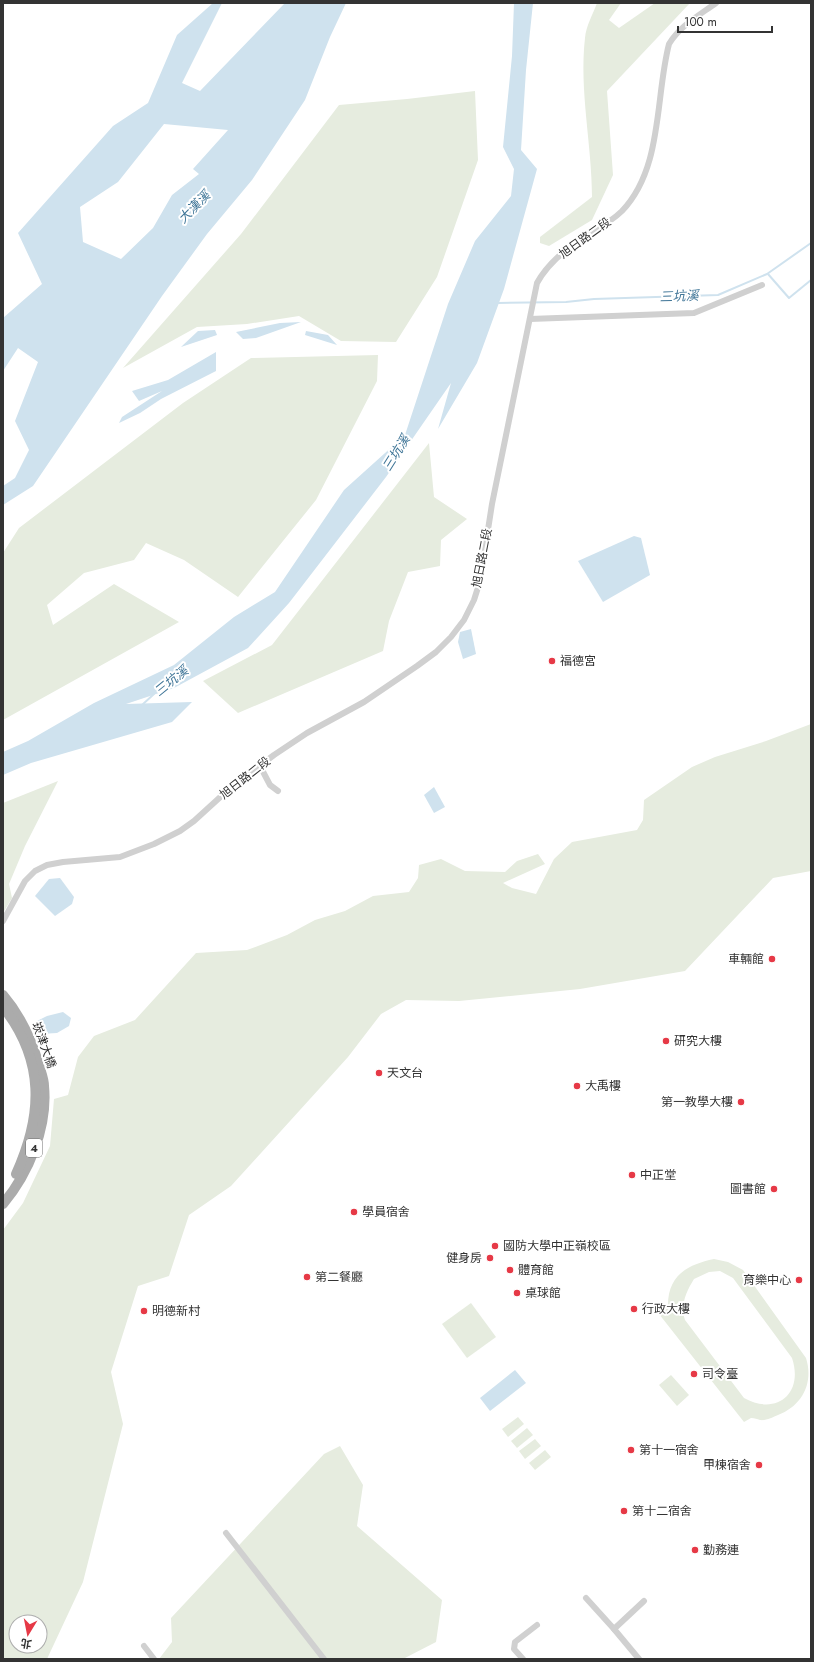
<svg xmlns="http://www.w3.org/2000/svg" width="814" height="1662" viewBox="0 0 814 1662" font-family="Jost,'Noto Sans TC',sans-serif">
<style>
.green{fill:#e6ecdf;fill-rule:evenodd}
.water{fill:#cfe2ee;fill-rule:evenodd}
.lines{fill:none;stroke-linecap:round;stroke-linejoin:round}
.stream{stroke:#cfe2ee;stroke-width:2}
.street{stroke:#d0d0d0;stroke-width:6}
.primary{stroke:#ababab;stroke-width:10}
.poi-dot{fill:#e63946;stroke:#fff;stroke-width:1.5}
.labels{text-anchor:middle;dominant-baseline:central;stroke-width:4;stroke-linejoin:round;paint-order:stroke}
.shield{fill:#fff;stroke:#707070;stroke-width:1}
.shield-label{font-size:11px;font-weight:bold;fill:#333}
.street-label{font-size:12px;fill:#333;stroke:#fff}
.poi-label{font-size:12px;fill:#333;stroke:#fff;text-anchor:start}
.water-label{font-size:13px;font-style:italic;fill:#3f7597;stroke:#fff}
</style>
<rect width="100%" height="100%" fill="#fff"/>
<g class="green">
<path d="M597,3H621L609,20L619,28L655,3H690L607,91L613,175L592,220L549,246L540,243V237L592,197C592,145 579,90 585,38C586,26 593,14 597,3Z"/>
<polygon points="475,91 478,160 437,277 396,342 341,341 299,316 247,324 197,327 123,368 241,234 339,105 407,99"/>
<polygon points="378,355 377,381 316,500 238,597 184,560 146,543 134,560 84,573 47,605 53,625 114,584 179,622 3,720 3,553 19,528 183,403 251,358"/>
<polygon points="429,443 434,497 467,519 441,540 440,566 408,572 389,621 383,651 238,713 203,681 272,645"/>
<path d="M811,724V871L773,878L685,971L580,989L459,1001L406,1000L381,1014L348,1057L231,1186L189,1215L169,1276L138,1286L111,1372L123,1424L83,1582L47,1659H3V1230L23,1203L50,1146L54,1099L68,1095L78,1057L94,1036L135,1020L196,953L247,950L287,935L315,920L345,911L373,896L409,892L418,878L419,865L441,859L465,871L505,872L517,861L538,854L545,864L503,883L512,888L536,894L554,859L572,842L637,830L643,820L644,800L692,767L715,757L766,741ZM16,1622H40V1646H16Z"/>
<polygon points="58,781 25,846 9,884 12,898 3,913 3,803"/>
<path d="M714,1259L728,1262L743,1270L806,1358C814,1383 802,1406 778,1415C773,1417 766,1421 760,1420C757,1419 755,1418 751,1418L744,1422L659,1314L668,1308C667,1277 685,1265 714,1259ZM720,1271L733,1278L792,1358C804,1394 776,1416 744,1398L685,1320C680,1305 686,1292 694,1279L709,1272Z"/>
<polygon points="471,1303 496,1337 467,1358 442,1324"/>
<polygon points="671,1375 689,1395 677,1406 659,1385"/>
<polygon points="518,1417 524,1424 508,1437 502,1429"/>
<polygon points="527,1428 533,1435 517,1448 511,1441"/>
<polygon points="535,1439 541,1446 525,1459 519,1451"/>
<polygon points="340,1446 363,1485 357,1526 442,1600 436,1642 403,1659 159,1659 172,1642 171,1618 324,1454"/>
<polygon points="545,1450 551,1457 535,1470 529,1463"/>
</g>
<g class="water">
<path d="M213,3H222L182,83L200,91L285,3H346L330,37L305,100L252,180L207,234L162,296L33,486L3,505V486L15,478L29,450L15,421L38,362L18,348L3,371V318L42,284L18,233L113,126L148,103L177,35ZM164,124L228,130L193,169L199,174L172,195L153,228L121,259L83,242L80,207L118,182Z"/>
<polygon points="514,3 533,3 526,70 521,150 537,169 504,289 477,363 438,429 451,383 386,477 289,603 248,648 174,688 126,704 192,702 172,722 31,763 3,775 3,752 28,741 94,703 174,665 234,617 275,592 344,490 405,435 448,304 475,241 511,196 514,169 503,147 512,56"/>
<polygon points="301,322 256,338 243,339 236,332 280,323"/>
<polygon points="215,330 217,335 181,347 198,331"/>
<polygon points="306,331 328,335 337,345 305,335"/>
<polygon points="216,352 216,371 161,399 140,413 119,423 122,417 162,391 139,401 132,391 168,380"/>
<polygon points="634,536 641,538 650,575 603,602 578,561"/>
<polygon points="471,629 476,654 463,659 458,642 460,632"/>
<polygon points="434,787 445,807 434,813 424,795"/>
<polygon points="60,878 74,897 72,904 55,916 35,896 49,879"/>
<polygon points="63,1012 71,1018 69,1026 57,1033 40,1034 35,1022 47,1016"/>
<polygon points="515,1370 526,1383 490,1411 480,1398"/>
</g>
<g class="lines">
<g class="stream">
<polyline points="768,274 789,298 811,280"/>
<polyline points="498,303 566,302 594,299 718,295 767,274 811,243"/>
<polyline points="142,705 154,694"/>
</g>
<g class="street">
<polyline points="530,319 694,313 762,285"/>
<polyline points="260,766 270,785 278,791"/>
<path d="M3,921L25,881L35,871L47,865L63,862L120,857L154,844L180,831L194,821L228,790L274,755L307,733L364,702L417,666L436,652L451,637L464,620L474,600L480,581L492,504L537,283C548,263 568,247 587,235C599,228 612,221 622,211C663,168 655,98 669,44C680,26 698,16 716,3"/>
<polyline points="226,1533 324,1659"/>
<polyline points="586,1598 614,1629"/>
<polyline points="144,1646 154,1659"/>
<polyline points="523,1659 514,1649 515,1642 537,1625"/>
<polyline points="639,1659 614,1629 644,1601"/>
</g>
<g class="primary">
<path d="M3,995C21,1016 31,1038 39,1065C41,1072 44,1079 44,1086C48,1127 29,1173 3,1204"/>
<path d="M3,1007C45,1060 43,1115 16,1174"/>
</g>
</g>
<g class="poi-dot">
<circle cx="552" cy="661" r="4"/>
<circle cx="772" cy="959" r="4"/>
<circle cx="666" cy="1041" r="4"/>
<circle cx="379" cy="1073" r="4"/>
<circle cx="577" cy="1086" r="4"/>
<circle cx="741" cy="1102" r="4"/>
<circle cx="632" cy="1175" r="4"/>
<circle cx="774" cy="1189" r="4"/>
<circle cx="354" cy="1212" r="4"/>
<circle cx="495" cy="1246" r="4"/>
<circle cx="490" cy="1258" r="4"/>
<circle cx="510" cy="1270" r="4"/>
<circle cx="307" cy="1277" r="4"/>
<circle cx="799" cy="1280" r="4"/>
<circle cx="517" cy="1293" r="4"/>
<circle cx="634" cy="1309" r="4"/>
<circle cx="144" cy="1311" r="4"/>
<circle cx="694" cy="1374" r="4"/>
<circle cx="631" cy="1450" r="4"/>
<circle cx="759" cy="1465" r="4"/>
<circle cx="624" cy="1511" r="4"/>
<circle cx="695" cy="1550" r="4"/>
</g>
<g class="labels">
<rect class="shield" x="26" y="1139" width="16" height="18" rx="3"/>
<g class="shield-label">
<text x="34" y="1148">4</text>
</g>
<g class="street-label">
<text transform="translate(585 238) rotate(-36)">旭日路二段</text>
<text transform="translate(482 558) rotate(-79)">旭日路二段</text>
<text transform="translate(245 778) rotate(-38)">旭日路二段</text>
<text transform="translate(44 1045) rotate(70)">崁津大橋</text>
</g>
<g class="poi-label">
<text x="560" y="661">福德宮</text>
<text x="764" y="959" text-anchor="end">車輛館</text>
<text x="674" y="1041">研究大樓</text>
<text x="387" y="1073">天文台</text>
<text x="585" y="1086">大禹樓</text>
<text x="733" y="1102" text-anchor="end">第一教學大樓</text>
<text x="640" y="1175">中正堂</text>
<text x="766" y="1189" text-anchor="end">圖書館</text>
<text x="362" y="1212">學員宿舍</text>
<text x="503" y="1246">國防大學中正嶺校區</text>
<text x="482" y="1258" text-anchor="end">健身房</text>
<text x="518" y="1270">體育館</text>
<text x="315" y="1277">第二餐廳</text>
<text x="791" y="1280" text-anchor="end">育樂中心</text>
<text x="525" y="1293">桌球館</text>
<text x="642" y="1309">行政大樓</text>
<text x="152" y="1311">明德新村</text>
<text x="702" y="1374">司令臺</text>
<text x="639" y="1450">第十一宿舍</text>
<text x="751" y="1465" text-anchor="end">甲棟宿舍</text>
<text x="632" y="1511">第十二宿舍</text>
<text x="703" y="1550">勤務連</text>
</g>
<g class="water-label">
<text transform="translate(194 207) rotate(-45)">大漢溪</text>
<text transform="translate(679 296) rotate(-2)">三坑溪</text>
<text transform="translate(396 453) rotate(-58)">三坑溪</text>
<text transform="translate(171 681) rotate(-39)">三坑溪</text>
</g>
</g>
<rect width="814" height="1662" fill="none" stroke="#333333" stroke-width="8"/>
<g transform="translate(28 1634) rotate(190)"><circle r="19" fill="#ffffff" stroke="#adadad"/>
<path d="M0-3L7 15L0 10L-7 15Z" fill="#e63946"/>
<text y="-6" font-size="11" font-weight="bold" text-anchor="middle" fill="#333333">北</text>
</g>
<path d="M678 26v6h94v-6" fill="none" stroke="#333333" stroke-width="2"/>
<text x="684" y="26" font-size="12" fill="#333333" stroke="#ffffff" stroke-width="3" paint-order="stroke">100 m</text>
</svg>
